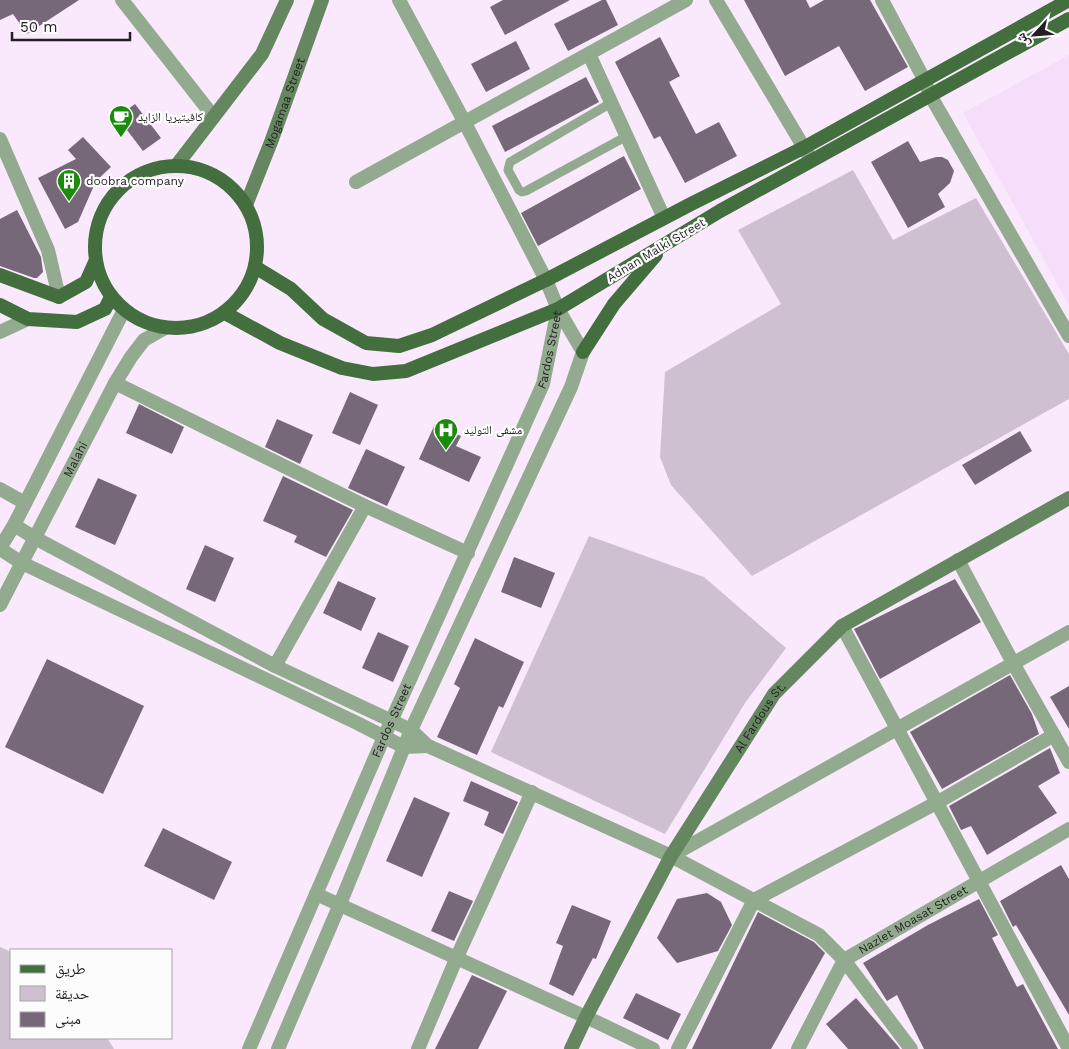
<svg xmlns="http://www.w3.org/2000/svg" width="1069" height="1049" viewBox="0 0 1069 1049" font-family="'Work Sans','Noto Naskh Arabic',sans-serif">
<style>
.built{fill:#f4def9}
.green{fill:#cebfd1}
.building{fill:#766779}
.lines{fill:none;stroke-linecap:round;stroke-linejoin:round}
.service{stroke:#92aa8e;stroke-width:9}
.minor{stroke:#92aa8e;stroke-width:14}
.tertiary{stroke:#92aa8e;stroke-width:14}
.secondary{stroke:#64875f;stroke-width:14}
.primary{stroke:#436e3e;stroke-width:14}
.labels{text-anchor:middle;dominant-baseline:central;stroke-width:4.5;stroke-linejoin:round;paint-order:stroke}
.street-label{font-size:12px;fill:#231d24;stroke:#fcfcfc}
.poi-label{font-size:12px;fill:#231d24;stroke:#fcfcfc;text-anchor:start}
</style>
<rect width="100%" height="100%" fill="#fae9fd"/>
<polygon class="built" points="1069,55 1069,305 963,113"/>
<g class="green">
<polygon points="853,170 893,240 976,198 1069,354 1069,399 752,576 671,485 660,457 665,372 781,304 738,230"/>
<polygon points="589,536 704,577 786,648 745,703 665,834 491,752"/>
<polygon points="0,947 11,952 11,1038 107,1038 114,1049 0,1049"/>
</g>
<g class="building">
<polygon points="0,0 79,0 27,34 13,14 0,20"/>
<polygon points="503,0 570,0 505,35 490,7"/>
<polygon points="602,0 606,0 618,25 568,51 554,24"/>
<polygon points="744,0 806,0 810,8 824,0 870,0 908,67 865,91 839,46 785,76"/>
<polygon points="660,37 680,76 669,82 696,134 719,122 737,156 685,183 660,136 654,139 615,62"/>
<polygon points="516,41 530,69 486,92 471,64"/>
<polygon points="586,77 599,102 505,152 492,126"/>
<polygon points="135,104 161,138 143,151 117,117"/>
<polygon points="83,137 111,167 96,181 78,222 65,229 38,178 76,159 68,150"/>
<polygon points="908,141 920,162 936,157 942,157 948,160 954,171 950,183 938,194 945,207 908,228 871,162"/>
<polygon points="624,156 641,189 538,246 521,213"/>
<polygon points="17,210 41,257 43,272 37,278 34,278 0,266 0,219"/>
<polygon points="350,392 378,405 360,445 332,433"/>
<polygon points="139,404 184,427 172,454 126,433"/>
<polygon points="277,419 313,435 300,464 265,447"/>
<polygon points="435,424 461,436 456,446 481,457 469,482 419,459"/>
<polygon points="1020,431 1032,451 975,485 962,465"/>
<polygon points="366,449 405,467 387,506 348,488"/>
<polygon points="283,476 353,510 326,557 294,542 297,536 263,521"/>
<polygon points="98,478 137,495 115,545 75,527"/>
<polygon points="205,545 234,558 215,602 186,589"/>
<polygon points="514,557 555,573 541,608 501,592"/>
<polygon points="955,579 981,622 880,679 854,629"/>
<polygon points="338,581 376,598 361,631 323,613"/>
<polygon points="378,632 409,646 393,682 362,668"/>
<polygon points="475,638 524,662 503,708 499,706 477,755 437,737 460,688 454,684"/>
<polygon points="47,659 144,706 103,794 5,747"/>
<polygon points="1010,675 1032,714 1039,734 942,789 910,732"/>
<polygon points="1069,686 1069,729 1050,697"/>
<polygon points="1050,748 1060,773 1038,786 1057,813 987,855 971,826 961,830 949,806"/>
<polygon points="471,781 518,802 503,834 484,825 489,812 463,801"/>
<polygon points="414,797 450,813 422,877 386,861"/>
<polygon points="163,828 232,862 214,900 144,866"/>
<polygon points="1061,865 1069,879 1069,1015 1016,925 1013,927 1000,901"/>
<polygon points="449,891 473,901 454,941 431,931"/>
<polygon points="707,893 721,902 732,925 718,951 677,963 657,938 677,899"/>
<polygon points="979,899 998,935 992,938 1017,987 1023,984 1058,1049 924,1049 897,995 887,1001 863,963 928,925"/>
<polygon points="572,905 611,921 596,959 593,958 573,996 549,984 563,946 556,943"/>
<polygon points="758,912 814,942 825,953 771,1049 692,1049"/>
<polygon points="472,975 507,991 478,1049 435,1049"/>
<polygon points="636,993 681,1014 668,1040 623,1018"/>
<polygon points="856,998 897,1045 900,1049 848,1049 826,1024"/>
</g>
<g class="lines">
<polyline class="service" points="611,103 510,162 508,170 519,190 522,192 526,191 627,136"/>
<g class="minor">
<polyline points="122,0 213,116"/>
<polyline points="716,0 809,156"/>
<polyline points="589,54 664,218"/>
<polyline points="0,139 48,250 59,297"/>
<polyline points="356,182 686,0"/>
<polyline points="0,332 28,319"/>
<polyline points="115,383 365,506 468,553"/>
<polyline points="0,489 25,503"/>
<polyline points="0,548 14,525 124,310"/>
<polyline points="958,560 1013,663 1069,762"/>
<path id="s1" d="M0,605L115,383L131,357L144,340L165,328"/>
<polyline points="842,626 1069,1049"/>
<polyline points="275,666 365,506"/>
<polyline points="671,856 1069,632"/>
<polyline points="316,894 586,1017 653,1049"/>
<path id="s2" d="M249,1049L384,737L543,384L558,309"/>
<polyline points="278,1049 340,904 411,730 571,387 583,352 558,309 546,280 465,123 399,0"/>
<polyline points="418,1049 457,957 532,792"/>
<polyline points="678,1049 754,900 938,802 1054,735"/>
<path id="s3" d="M798,1049L844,960L1069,829"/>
</g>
<g class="tertiary">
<polyline points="882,0 925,81 930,95 1069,336"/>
<polyline points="14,525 35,538 275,666 411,730 428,746 671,856 819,935 844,960 911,1049"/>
<polyline points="0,549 22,563 357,723 404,747 428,746"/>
</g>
<g class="secondary">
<polyline points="176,166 262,54 287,0"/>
<path id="s4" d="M246,205L271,142L322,0"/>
<path id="s5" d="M571,1049L586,1017L671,856L774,694L842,626L1069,498"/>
</g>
<g class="primary">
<circle cx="176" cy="247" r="81"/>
<polyline points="255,267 291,289 323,319 366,343 399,346 432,335 546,280 691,204 805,147 1069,0"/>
<polyline points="0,275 59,297 86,282 95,262"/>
<polyline points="0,305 28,319 77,322 105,309 111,297"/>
<polyline points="225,313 280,343 342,368 373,374 406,371 558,309 720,211 1069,19"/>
<polyline points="583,352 614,304 656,255"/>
</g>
</g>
<defs>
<g id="cafe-pin" transform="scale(1.25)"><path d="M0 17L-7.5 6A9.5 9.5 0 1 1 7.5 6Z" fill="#1b8b0c" stroke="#fcfcfc"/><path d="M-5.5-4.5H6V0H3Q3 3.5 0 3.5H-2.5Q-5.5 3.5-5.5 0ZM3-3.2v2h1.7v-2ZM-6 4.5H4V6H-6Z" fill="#fff"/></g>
<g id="building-pin" transform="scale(1.25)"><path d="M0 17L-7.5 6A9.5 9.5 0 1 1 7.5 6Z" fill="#1b8b0c" stroke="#fcfcfc"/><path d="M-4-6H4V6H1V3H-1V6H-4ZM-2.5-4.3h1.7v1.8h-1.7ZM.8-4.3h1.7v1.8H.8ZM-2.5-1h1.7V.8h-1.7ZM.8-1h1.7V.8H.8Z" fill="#fff"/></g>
<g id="hospital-pin" transform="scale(1.25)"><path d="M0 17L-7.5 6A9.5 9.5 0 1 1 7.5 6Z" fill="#1b8b0c" stroke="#fcfcfc"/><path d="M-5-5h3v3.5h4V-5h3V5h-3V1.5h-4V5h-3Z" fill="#fff"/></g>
</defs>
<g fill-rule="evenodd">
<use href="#cafe-pin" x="121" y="117"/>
<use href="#building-pin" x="69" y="181"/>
<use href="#hospital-pin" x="446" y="430"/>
</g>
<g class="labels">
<g class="street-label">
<text stroke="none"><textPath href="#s4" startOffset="109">Mogamaa Street</textPath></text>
<text transform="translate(656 250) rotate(-31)">Adnan Malki Street</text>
<text stroke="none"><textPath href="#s2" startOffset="762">Fardos Street</textPath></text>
<text stroke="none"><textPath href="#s1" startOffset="164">Malahi</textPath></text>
<text stroke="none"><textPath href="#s5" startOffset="382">Al Fardous St.</textPath></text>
<text stroke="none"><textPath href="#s2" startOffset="358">Fardos Street</textPath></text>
<text stroke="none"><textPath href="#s3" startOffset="180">Nazlet Moasat Street</textPath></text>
</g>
<g class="poi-label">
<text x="138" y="117">كافيتيريا الزايد</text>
<text x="86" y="181">doobra company</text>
<text x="464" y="430">مشفى التوليد</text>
</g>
</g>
<rect x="10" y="949" width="162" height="90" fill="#fcfcfc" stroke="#a5a3a6"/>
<rect x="20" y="965" width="25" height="8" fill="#436e3e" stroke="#a5a3a6"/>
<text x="55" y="974" font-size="15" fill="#231d24">طريق</text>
<rect x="20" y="986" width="25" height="15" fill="#cebfd1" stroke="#a5a3a6"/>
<text x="55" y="999" font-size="15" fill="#231d24">حديقة</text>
<rect x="20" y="1012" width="25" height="15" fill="#766779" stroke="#a5a3a6"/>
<text x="55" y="1024" font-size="15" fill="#231d24">مبنى</text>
<g transform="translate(1034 35) rotate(244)" stroke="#fcfcfc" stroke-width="4" paint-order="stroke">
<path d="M0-4L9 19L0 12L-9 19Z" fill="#231d24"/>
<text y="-8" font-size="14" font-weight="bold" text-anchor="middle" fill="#231d24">ش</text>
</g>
<path d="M12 32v8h118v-8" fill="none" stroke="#231d24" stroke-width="2.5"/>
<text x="20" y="32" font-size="15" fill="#231d24" stroke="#fcfcfc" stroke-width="4" paint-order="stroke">50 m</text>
</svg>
